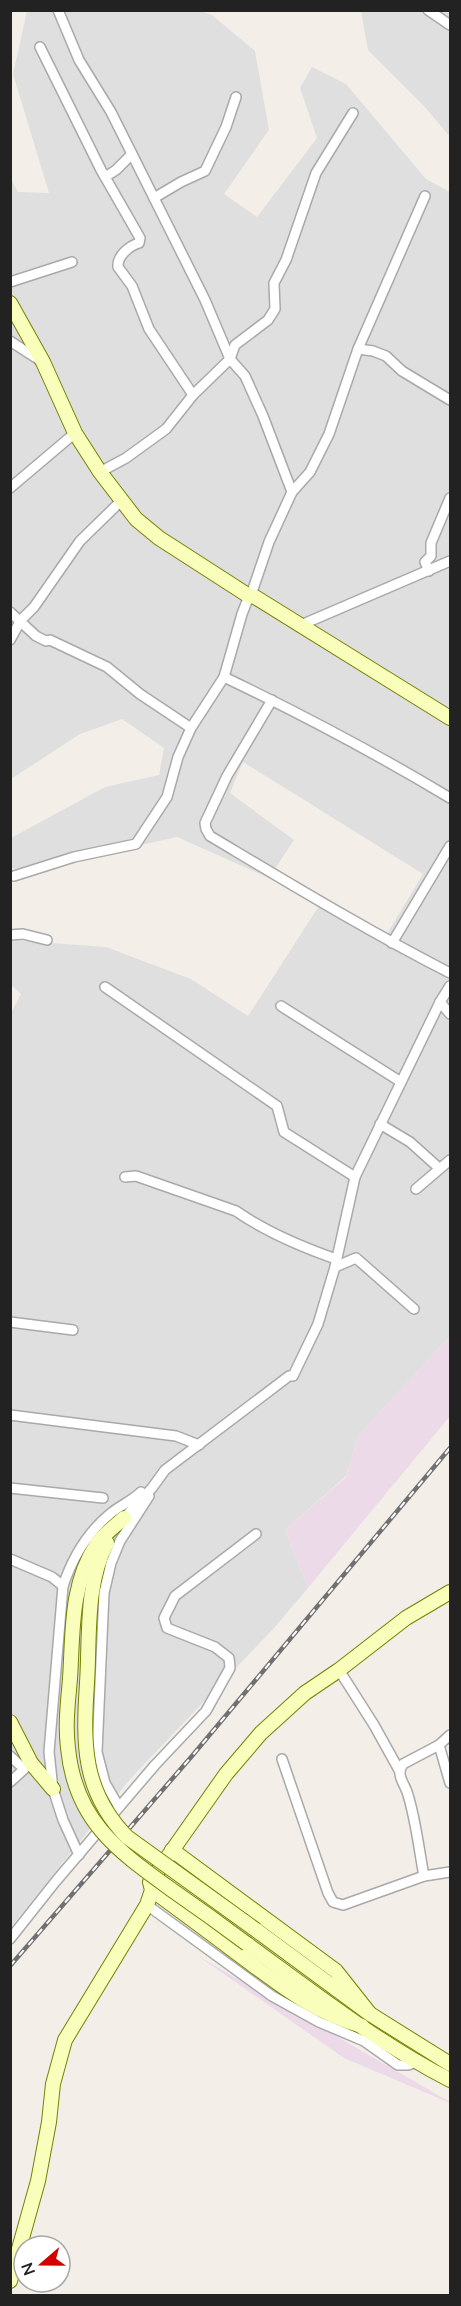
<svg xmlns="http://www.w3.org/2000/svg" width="461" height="2306" viewBox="0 0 461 2306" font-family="Mulish,sans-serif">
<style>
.residential{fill:#e0dfdf}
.industrial{fill:#ecdae9}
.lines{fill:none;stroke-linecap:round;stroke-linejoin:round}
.street-casing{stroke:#a9a9a9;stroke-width:12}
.secondary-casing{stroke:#748200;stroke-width:16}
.street{stroke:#fff;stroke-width:9}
.secondary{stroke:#fafebb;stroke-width:14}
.rail-casing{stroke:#707070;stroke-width:4.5}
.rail{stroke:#fff;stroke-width:2;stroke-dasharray:7;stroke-linecap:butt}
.secondary-bridge-casing{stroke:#748200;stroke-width:16;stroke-linecap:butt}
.secondary-bridge{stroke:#fafebb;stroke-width:14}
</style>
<rect width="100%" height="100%" fill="#f3efe8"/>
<g class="residential">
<polygon points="27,11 201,11 212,15 255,51 269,130 224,194 257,217 317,138 300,88 312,67 346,84 426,179 450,192 450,1336 359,1435 346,1476 285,1530 308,1588 274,1628 131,1778 11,1927 10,1015 21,994 11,985 10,940 106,947 191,979 248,1016 317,909 323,905 385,937 423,874 243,762 230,793 294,840 269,878 177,837 28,870 11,868 11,838 105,787 159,775 164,748 122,719 80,734 11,779 11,179 18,192 49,193 13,74"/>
<polygon points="361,11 450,11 450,137 425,107 368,50"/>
</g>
<g class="industrial">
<polygon points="450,1336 450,1416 308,1588 285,1530 346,1477 359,1435"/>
<polygon points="198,1956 450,2102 450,2103 344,2058"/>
</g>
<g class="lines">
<g class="street-casing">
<g id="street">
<polyline points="58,10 79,60 111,112 205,300 230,359 245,376 263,416 292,492"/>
<polyline points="428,10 450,25"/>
<path d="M40,47L101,170L140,238L139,243C129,246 117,256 118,267L132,286L149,329L193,395"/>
<polyline points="105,177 116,170 132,154"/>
<polyline points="154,198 181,182 205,171 226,127 236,97"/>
<polyline points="10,282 72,262"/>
<polyline points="10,341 41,361"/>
<polyline points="358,349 373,351 386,356 402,371 450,400"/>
<polyline points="100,472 126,458 166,429 193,395 230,359 235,345 268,320 275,309 274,283 286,260 316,173 353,113"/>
<polyline points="10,488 75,433"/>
<polyline points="429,571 425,562 431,556 431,543 450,498"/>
<polyline points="251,595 269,542 292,492 310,472 329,434 358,349 425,196"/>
<polyline points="10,612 36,636 46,641 50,640 107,667 140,694 191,728"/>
<polyline points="301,625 450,561"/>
<polyline points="10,640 21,620 34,607 80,541 121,501"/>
<path d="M224,677C301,714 377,754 450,798"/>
<path d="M272,700L227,776L205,823L206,829L210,836C289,883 368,931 450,973"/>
<polyline points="14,876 74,857 136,844 167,797 178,757 191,728 224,677 242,614 249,596"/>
<polyline points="10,935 23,934 47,940"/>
<polyline points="392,943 450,846"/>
<polyline points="105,987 277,1106 284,1132 355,1177"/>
<polyline points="440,1002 450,1014"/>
<polyline points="281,1006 401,1082"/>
<polyline points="380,1124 410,1142 439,1168"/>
<path d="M125,1177L136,1176L236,1211C266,1232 302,1247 336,1259"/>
<polyline points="416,1189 450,1160"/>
<polyline points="335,1267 356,1258 414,1309"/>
<polyline points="10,1322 73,1330"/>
<polyline points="10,1415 176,1436 199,1445"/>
<polyline points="10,1488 103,1498"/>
<polyline points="124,1518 152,1488 165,1470 289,1376 293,1376 318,1324 335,1267 355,1177 440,1002 450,986"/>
<polyline points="10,1559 52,1577 63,1586"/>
<polyline points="339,1670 374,1725 399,1770"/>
<polyline points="439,1745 450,1783"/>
<polyline points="10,1756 23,1768"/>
<polyline points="282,1759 328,1893 333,1902 343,1905 424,1876 450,1872"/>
<polyline points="10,1782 31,1763"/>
<polyline points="119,1807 105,1783 97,1752 104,1593 111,1563 120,1541 149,1496"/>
<path d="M79,1855L63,1820L53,1789L49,1752L63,1586C72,1559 87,1533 110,1514C119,1506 132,1501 141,1492"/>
<path d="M424,1876C419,1850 416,1821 408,1795C405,1783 395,1776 403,1764L439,1745L450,1735"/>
<polyline points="147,1905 272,1996 319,2022 364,2041 398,2065 408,2065 417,2062"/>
<polyline points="10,1939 56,1881 155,1765 206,1711 230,1668 229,1658 215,1647 167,1628 164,1618 175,1596 256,1534"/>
</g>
</g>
<g class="secondary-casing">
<g id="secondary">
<polyline points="10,303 43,362 75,433 100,472 136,519 159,538 249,596 255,597 450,718"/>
<path d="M70,1679C73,1633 70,1584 97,1544C104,1534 115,1526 124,1518"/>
<path d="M87,1683C90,1638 85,1584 107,1543"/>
<polyline points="10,1722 31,1763 53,1789"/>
<polyline points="172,1850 336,1971 370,2014"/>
<path d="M152,1890C182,1912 212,1934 242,1957C280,1985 316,2014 362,2026"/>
<polyline points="256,1930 370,2014 450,2064"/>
<path d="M247,1944C313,1992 378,2043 450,2080"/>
<polyline points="10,2281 38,2181 49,2122 53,2084 65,2040 147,1905 152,1890 150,1882 226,1774 261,1733 305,1693 339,1670 406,1618 450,1592"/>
</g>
</g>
<use href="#street" class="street"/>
<use href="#secondary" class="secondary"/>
<g class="rail-casing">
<polyline id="rail" points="10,1966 192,1756 450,1448"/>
</g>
<use href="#rail" class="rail"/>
<g class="secondary-bridge-casing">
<g id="secondary-bridge">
<path d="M70,1679C68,1702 65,1725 68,1748C75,1821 118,1851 172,1890C198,1908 223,1926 247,1944"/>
<path d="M87,1683C83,1743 82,1791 127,1837L256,1930"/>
</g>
</g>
<use href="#secondary-bridge" class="secondary-bridge"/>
</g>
<rect width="461" height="2306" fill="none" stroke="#222222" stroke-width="24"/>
<g transform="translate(42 2264) rotate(250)"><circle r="28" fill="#ffffff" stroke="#a7a7a7" stroke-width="1.5"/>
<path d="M0-4.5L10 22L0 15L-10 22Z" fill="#d40000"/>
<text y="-9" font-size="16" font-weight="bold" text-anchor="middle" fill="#222222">N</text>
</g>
</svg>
